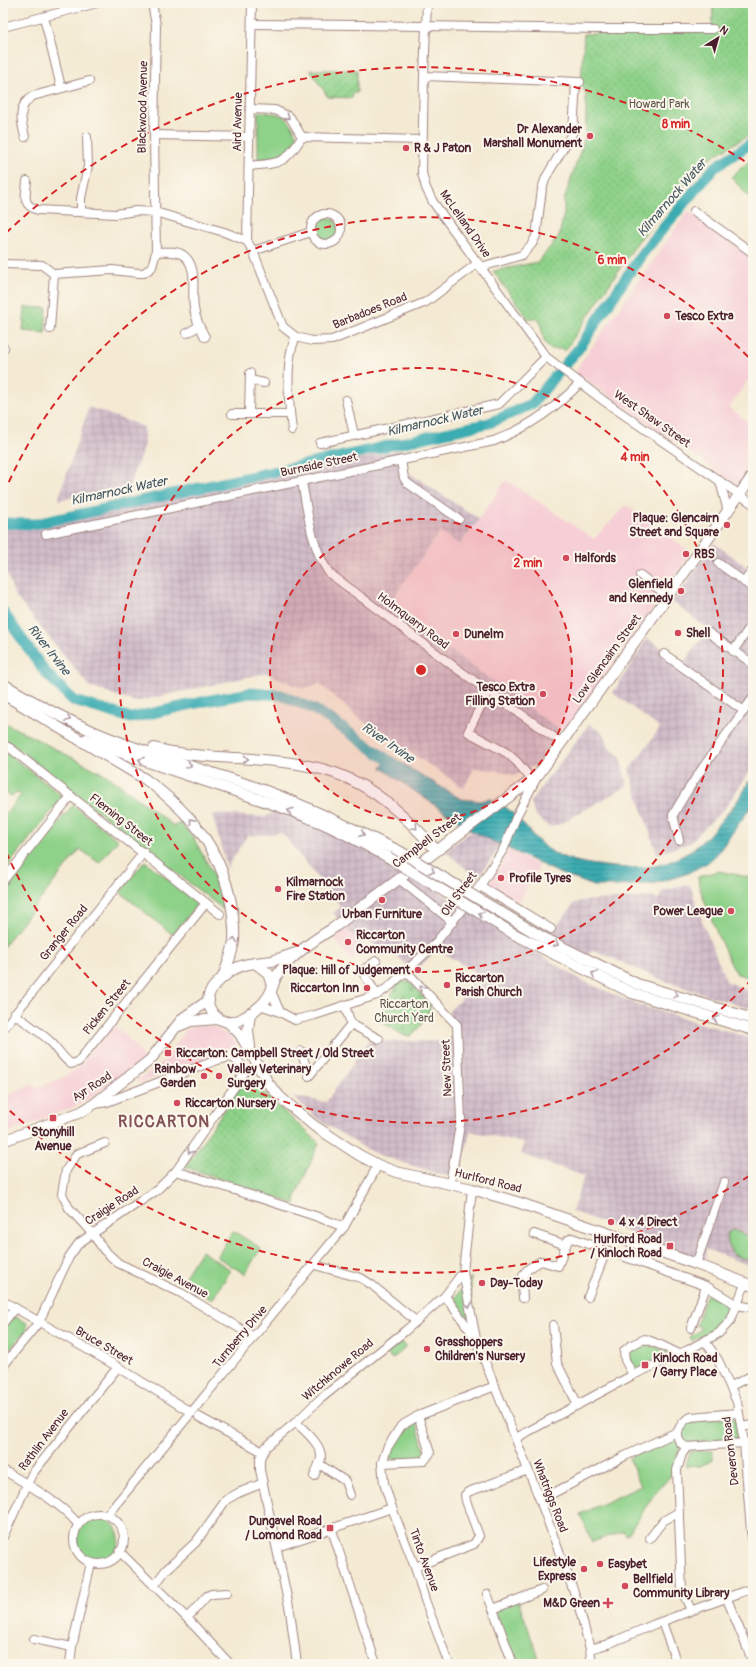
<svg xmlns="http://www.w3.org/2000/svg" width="756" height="1667" viewBox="0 0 756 1667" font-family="Pangolin,sans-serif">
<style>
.built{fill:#f6cfd6}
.industrial{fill:url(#industrial-grid)}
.grass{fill:#8ed189;stroke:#6c785a}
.cemetery{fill:url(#cemetery-stones);stroke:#6c785a}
.park{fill:url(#park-dots);stroke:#6c785a}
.garden{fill:url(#garden-furrows);stroke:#6c785a}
.water{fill:url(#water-rules);stroke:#42666e}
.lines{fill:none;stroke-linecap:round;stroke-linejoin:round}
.river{stroke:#3bacb2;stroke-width:11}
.minor-casing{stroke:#9f847f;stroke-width:10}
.major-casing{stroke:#9f847f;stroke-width:12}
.minor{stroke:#fff;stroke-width:8}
.major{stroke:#fff;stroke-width:10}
.major-bridge-casing{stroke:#9f847f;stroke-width:12;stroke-linecap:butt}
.major-bridge{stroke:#fff;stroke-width:10}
.oneway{stroke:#ae9aa0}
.ring{fill:none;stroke:#d62828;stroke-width:2;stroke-dasharray:7 5}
.poi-dot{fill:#d1495b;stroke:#fbf7ec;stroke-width:1.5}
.labels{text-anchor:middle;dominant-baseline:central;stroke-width:4;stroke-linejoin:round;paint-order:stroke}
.park-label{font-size:12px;fill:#5e5447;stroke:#fbf7ec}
.street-label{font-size:12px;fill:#4a1f2b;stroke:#fbf7ec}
.poi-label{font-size:12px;font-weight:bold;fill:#4a1f2b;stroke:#fbf7ec;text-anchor:start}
.water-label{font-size:13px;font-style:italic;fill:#445761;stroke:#fbf7ec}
.district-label{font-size:16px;font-weight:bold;letter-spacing:1px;fill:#825256;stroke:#fbf7ec}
.centre{fill:#d62828;stroke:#fbf7ec;stroke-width:2}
.ring-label{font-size:12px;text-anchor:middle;font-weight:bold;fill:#d62828;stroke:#fbf7ec;stroke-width:4;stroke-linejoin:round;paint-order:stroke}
</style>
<defs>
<pattern id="industrial-grid" width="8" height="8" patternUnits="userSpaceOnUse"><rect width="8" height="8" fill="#d1bdc9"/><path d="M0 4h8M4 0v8" fill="none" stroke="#b5a2ad"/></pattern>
<pattern id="cemetery-stones" width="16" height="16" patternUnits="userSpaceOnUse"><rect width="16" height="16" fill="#8ed189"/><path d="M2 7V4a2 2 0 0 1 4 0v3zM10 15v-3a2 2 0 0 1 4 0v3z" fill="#7cb376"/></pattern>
<pattern id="park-dots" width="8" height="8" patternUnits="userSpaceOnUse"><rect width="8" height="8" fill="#8ed189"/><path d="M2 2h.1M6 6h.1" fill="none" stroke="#7cb376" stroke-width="1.8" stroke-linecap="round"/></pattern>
<pattern id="garden-furrows" width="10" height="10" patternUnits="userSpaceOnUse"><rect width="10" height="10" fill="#8ed189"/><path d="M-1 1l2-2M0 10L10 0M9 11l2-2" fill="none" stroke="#7cb376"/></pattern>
<pattern id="water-rules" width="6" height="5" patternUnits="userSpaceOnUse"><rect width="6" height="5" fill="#3bacb2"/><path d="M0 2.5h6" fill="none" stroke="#348b91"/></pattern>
</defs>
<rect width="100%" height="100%" fill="#fbf7ec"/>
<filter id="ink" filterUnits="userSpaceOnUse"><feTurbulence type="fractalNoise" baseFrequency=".025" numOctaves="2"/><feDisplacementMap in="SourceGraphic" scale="8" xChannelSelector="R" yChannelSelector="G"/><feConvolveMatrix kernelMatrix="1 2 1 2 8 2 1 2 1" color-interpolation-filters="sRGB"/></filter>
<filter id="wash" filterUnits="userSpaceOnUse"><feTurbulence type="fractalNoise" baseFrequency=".012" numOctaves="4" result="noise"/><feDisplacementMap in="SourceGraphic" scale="16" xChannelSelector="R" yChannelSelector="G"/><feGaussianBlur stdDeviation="0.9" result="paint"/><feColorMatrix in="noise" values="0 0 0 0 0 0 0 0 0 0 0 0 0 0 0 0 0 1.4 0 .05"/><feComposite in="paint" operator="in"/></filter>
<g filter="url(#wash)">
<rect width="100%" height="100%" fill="#f4ead3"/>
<g class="built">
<polygon points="688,211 753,257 753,373 729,408 753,425 753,465 739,484 734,483 576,373 577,368"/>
<polygon points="506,480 594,539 626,505 692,553 568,726 560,730 387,605 441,532 461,545"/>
<polygon points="508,850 539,866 519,902 489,885 505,858"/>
<polygon points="344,926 361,945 362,950 352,961 332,936"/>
<polygon points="113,1025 126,1035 145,1059 93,1096 74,1107 7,1133 3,1122 3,1101 9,1099 8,1095 33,1084 36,1088 60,1079 78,1068"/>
<polygon points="196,1026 212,1026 231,1037 237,1044 210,1058 138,1084 137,1080 166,1060 186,1029"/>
</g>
<g class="industrial">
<polygon points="89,407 144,427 144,446 128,488 58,500"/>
<polygon points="402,450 409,473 479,519 460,545 440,532 388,605 560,730 536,765 514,776 505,772 474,768 464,788 356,716 319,683 304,689 266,673 135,702 90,687 15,596 3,563 3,526"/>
<polygon points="714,543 748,568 753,561 753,766 726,807 689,843 657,854 629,770 660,728 613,693 647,638 683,664 708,629 673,602"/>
<polygon points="589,724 605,735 609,748 620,756 627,783 625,787 560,824 549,827 534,814 531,801"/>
<polygon points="277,811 321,827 402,869 581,980 633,1003 753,1039 753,1267 706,1249 705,1262 572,1211 584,1176 521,1154 524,1143 470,1131 460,1176 439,1174 379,1155 363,1147 319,1120 293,1097 326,1102 369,1041 453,1041 449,1011 481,979 477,973 438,950 419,967 407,965 391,950 384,957 368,938 361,945 333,913 341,907 282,833 247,836 227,868 212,814 265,817"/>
<polygon points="472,831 501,845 476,880 472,877 471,873 445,851"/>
<polygon points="686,885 691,887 697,908 726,981 753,993 753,1010 667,982 594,950 587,955 549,935 575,903 581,901 652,897 658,900 663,891"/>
</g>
<g class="grass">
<path d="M258,112C282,114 287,112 297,137C286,158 281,158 258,159Z"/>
<polygon points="753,158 753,202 731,177"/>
<circle cx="326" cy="229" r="12"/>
<polygon points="5,723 108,776 174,826 180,823 193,837 212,872 224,910 3,737 3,725"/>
<polygon points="6,752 62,796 61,799 3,872 3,817 21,795 17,792 11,796 5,792 3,794 3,754"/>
<polygon points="73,805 118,840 99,863 80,849 3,947 3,891"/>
<polygon points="145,861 198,903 173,935 120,892"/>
<polygon points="718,871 753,878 753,978 737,974 729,960 718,936 699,886 698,877"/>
<polygon points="733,1230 753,1238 753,1260 744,1259 732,1254 726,1237 728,1232"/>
<polygon points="233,1231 261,1248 245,1274 217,1257"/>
<polygon points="201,1251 231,1270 212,1300 182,1281"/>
<polygon points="471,1277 471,1325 453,1300"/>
<path d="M711,1292L727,1302L730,1309C723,1326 708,1332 692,1341L690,1336L701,1330L699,1326H696L706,1296Z"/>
<polygon points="14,1316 27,1323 27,1330 3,1357 3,1329"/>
<polygon points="398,1343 403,1343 405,1347 402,1351 392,1359 386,1352"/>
<path d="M646,1343L669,1352L637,1369C632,1367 628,1358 628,1352L633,1347Z"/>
<polygon points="734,1417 736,1419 738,1437 736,1440 688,1443 681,1435 684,1424 690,1420"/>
<polygon points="414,1423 417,1425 425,1453 422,1457 395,1460 390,1458 395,1442"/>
<polygon points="674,1439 680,1447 674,1465 674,1472 653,1496 628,1534 626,1535 624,1531 592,1542 580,1514 641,1486 629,1458 662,1441"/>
<polygon points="690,1451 713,1451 713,1460 700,1466 686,1467"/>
<circle cx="98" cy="1539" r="21"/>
<polygon points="518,1600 541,1664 513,1664 494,1609"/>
</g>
<path class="cemetery" d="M400,981L410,982L430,1004C431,1013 418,1031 410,1036L403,1035L377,1019L398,983Z"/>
<g class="park">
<polygon points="713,3 753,3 753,133 708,159 677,193 637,243 565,351 562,349 550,349 544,341 540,321 536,318 529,320 493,271 538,262 559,236 564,213 564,200 586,134 586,95 581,82 584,34 712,29"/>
<polygon points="25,307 47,308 45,333 23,331"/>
<polygon points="246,1080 255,1085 319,1143 296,1196 295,1204 185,1167 244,1081"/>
</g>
<polygon class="garden" points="310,70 357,70 357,93 353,93 352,98 328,97"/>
<path class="water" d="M390,756L461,799L481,801L490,798C495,803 503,804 508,809C523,821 533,839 549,850C563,859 581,863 598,865C647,872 681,868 715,828C723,818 747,792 748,781L753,785V804L723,846L716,855L707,863L686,874L656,883L617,886H594L561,874L472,831L381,768Z"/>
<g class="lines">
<g class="river">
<polyline points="3,523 35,524 290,468 489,423 532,404 579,348 642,254 694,191 715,167 753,142"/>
<polyline points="3,612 45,672 74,701 131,718 206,701 250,693 281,695 315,710 334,722 398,767"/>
</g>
</g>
</g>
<g filter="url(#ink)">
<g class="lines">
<g class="minor-casing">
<g id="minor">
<polyline points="427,3 424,76 422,173 426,188 433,202 546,357 604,401 753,504"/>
<polyline points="44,17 61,87"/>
<polyline points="252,24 360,25 600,29 713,29"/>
<polyline points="3,27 97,3"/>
<polyline points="424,76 580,82"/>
<polyline points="154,135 249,137"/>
<path d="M25,137C21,121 17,105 33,96L89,81"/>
<polyline points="302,137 422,140"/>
<path d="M249,166C279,163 285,165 302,137L290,117L275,110L250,109"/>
<path d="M27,181C26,195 21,205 38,210L116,214L136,211L155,212L224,232L247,241"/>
<polyline points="694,211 753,253"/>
<polyline points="81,212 81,198 88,166 87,137"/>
<circle cx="326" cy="229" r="15"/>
<polyline points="247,241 253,251 283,327 296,337 312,341 332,340 426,302 478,263"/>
<polyline points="247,241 252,3"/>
<polyline points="253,251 311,232"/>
<path d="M156,252C164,252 176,250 183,255C199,266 191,292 194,308C195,318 200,328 205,337"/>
<polyline points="3,264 42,265 54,274 112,270 139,273 144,273 152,267 156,252 154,135 156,25 152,3"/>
<polyline points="481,267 522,255 532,244 536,236 542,189 546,177 573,132 576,82"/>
<polyline points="50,329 54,274"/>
<polyline points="187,333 199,326"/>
<polyline points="3,348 4,348"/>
<polyline points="250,380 264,383"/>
<polyline points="346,400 354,435"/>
<polyline points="232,414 290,414"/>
<polyline points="249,414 250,373"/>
<path d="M292,430C289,406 284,359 296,337"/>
<polyline points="320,443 499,404 546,357"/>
<polyline points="401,461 404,478 407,483 459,519"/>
<polyline points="720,481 728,512"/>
<path d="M302,482C308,514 311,546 329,573L456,668L562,743"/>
<path d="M46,534L494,441C527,428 555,409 580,383"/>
<polyline points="718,563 753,588"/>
<polyline points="640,575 668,596"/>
<polyline points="744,582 753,570"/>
<polyline points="709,633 753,664"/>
<polyline points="733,651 753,623"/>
<polyline points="664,654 744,711"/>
<polyline points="488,691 468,732 507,753 517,762 532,780"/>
<polyline points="3,748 6,746 10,748 220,914"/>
<path d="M679,840L673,815C696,774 725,737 753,698"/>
<polyline points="399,879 453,922"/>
<polyline points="3,881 71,796"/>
<polyline points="480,886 551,929"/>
<polyline points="376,961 362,971 377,995"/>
<polyline points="406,971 457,1025 461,1119 450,1184"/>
<polyline points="271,991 280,1012"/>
<polyline points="260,1005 280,1012 295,1020 315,1015 377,995 390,986 434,945 480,886 504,848 517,815 537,777"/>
<path d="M14,1014C27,1023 40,1032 52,1043C58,1050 63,1058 71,1064L78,1062L206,903"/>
<polyline points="351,1024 379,1039"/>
<polyline points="3,1029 144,852"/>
<polyline points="301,1051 309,1076 351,1024 345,1006"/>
<polyline points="105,1143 77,1154 66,1170 62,1194 69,1208 92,1233 104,1250 118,1263 181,1293 254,1337"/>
<polyline points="176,1171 315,1216 344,1227"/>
<polyline points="472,1189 463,1272 476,1339 540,1500 578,1603 590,1649 592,1664"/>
<polyline points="534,1234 566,1245"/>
<polyline points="696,1264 724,1182"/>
<polyline points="315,1265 361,1278 372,1285 416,1321"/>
<polyline points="445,1296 475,1337"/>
<polyline points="588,1297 606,1251"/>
<path d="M523,1298C521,1274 520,1273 541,1261L558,1266L568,1240L572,1238L706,1286L737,1305L753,1308"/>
<polyline points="3,1301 118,1367 192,1413"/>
<polyline points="3,1323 15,1308"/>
<polyline points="553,1325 557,1363 578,1405"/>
<polyline points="691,1328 706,1287"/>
<polyline points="705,1341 718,1360 737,1402 744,1443 751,1531 753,1542"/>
<path d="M3,1366L39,1322L69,1257L79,1243L157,1190L176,1171L244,1073C243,1064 238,1061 231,1057L217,1060L107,1102L95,1104"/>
<polyline points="633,1375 625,1360 624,1351 631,1345 645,1339 663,1346 679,1354"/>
<polyline points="731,1386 753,1375"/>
<path d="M738,1413L691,1417C678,1422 671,1441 687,1447L744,1443"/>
<polyline points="199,1417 263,1452"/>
<path d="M296,1422C304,1431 322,1444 321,1458C320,1464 316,1470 314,1476"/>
<polyline points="742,1427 753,1425"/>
<polyline points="516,1438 633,1375 688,1350 719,1333 731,1320 745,1284"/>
<polyline points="687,1447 682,1454 677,1470 682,1591 691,1610"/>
<polyline points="382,1463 424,1461 430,1453 418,1416"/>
<polyline points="319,1464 345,1481 350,1495"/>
<path d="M3,1470C27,1484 61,1503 78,1524"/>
<polyline points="540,1500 625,1456 677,1432"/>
<circle cx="99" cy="1539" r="25"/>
<polyline points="107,1515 344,1227 378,1165"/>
<polyline points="332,1530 376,1664"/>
<polyline points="3,1537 32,1474 118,1367"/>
<polyline points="650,1538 663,1521 679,1512"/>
<polyline points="277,1547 392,1508"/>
<polyline points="120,1552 187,1618 230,1664"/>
<polyline points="415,1567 474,1544 479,1536 466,1501 465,1495 468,1492 528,1470"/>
<polyline points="154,1586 166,1570 196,1542 226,1500 238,1493 263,1483"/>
<polyline points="487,1594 493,1609"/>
<polyline points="727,1599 753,1662"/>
<polyline points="187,1618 207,1596 212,1594 227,1593"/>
<polyline points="662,1622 677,1664"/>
<polyline points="34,1639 72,1647"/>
<polyline points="590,1649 608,1644 655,1624 753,1588"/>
<polyline points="70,1664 72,1647 91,1563"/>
<polyline points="297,1664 290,1611 260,1470 260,1458 266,1447 296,1422 319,1400 405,1331 445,1296 463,1272"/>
<polyline points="449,1664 425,1600 415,1567 392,1508 384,1483 382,1463 387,1448 401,1426 418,1416 495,1386"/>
<polyline points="513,1664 493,1609 542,1590"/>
</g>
</g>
<g class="major-casing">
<g id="major">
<path d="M3,684C33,702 64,719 97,733C151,756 208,770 263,790C310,807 354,830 399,851"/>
<path d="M3,694L145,779C190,812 220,847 231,903C233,915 235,927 234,940C233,953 227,965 223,977"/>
<path d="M86,739C160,769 238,789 312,819C339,829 363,844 388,857"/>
<path d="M154,748C180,755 208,756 235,758C268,760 303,762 335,773C375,787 408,818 436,850"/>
<polyline points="522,925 544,938 637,984 753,1019"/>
<polyline points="514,934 632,993 753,1030"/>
<polyline points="255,963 272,961 296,953"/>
<path d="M272,986L268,973L255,963C245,964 235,967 227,974C221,979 212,986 209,994C204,1013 225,1029 241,1019C251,1014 263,1005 269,995C274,987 273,979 280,971C295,953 312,941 332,929L538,775L668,596L753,475"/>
<polyline points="229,1023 240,1034 268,1083 280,1097 313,1125 359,1155 378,1165 396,1172 472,1189 520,1203 696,1264 753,1286"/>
<polyline points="179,1026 191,1021 218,1019"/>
<polyline points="250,1047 248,1030 250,1013"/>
<polyline points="3,1141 81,1112 94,1104 150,1060 183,1018 209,1000"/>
</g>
</g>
<use href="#minor" class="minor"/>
<use href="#major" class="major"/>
<g class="major-bridge-casing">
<g id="major-bridge">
<polyline points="399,851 522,925"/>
<polyline points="388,857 514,934"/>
</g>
</g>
<use href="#major-bridge" class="major-bridge"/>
</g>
<defs><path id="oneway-chevron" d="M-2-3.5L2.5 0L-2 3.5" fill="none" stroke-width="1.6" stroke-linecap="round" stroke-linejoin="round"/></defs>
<g class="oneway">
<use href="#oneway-chevron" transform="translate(287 117) rotate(35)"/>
<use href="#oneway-chevron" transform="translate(68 719) rotate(25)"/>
<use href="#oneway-chevron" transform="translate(246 759) rotate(4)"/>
<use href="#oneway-chevron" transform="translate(141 760) rotate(-160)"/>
<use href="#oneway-chevron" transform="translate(189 765) rotate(18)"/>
<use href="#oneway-chevron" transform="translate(290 811) rotate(-160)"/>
<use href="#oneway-chevron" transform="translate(192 821) rotate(-130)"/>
<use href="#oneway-chevron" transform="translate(415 827) rotate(47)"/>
<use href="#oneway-chevron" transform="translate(362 834) rotate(25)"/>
<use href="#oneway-chevron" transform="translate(432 871) rotate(31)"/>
<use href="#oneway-chevron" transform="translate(481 914) rotate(-149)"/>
<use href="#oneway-chevron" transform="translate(234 940) rotate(-83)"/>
<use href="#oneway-chevron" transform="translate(556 944) rotate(26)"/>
<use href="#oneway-chevron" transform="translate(594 974) rotate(-154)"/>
<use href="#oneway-chevron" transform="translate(422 988) rotate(-133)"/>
<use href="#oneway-chevron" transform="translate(676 995) rotate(17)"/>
<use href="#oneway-chevron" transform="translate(716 1019) rotate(-163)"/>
<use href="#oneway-chevron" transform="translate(190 1151) rotate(125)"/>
<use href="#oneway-chevron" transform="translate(469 1305) rotate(78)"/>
</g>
</g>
<circle cx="421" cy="670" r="151" fill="#d62828" fill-opacity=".12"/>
<g class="ring">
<circle cx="421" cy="670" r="151"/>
<circle cx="421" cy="670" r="302"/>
<path d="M752 979A453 453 0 0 1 4 847M4 493A453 453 0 0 1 752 361"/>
<path d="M749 1176A603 603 0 0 1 6 1107M6 233A603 603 0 0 1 749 164"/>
</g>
<g class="poi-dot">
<circle cx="590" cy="136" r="4"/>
<circle cx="406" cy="148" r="4"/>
<circle cx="667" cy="316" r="4"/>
<circle cx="727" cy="525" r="4"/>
<circle cx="686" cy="554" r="4"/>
<circle cx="566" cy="558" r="4"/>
<circle cx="681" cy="591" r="4"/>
<circle cx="678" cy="633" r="4"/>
<circle cx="456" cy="634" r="4"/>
<circle cx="543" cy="694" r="4"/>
<circle cx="501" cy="878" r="4"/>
<circle cx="278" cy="889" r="4"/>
<circle cx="382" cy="900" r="4"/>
<circle cx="731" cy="911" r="4"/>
<circle cx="348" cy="942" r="4"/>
<circle cx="418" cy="970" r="4"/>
<circle cx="447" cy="985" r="4"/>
<circle cx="367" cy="988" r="4"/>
<rect x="164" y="1049" width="8" height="8" rx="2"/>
<circle cx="204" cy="1076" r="4"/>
<circle cx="219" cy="1076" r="4"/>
<circle cx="177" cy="1103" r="4"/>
<rect x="49" y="1114" width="8" height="8" rx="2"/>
<circle cx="611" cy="1222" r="4"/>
<rect x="666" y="1242" width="8" height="8" rx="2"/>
<circle cx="482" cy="1283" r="4"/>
<circle cx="427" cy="1349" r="4"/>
<rect x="641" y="1361" width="8" height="8" rx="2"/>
<rect x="326" y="1524" width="8" height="8" rx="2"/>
<circle cx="600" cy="1564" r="4"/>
<circle cx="584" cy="1569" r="4"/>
<circle cx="625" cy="1586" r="4"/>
<path d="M606 1597h4v4h4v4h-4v4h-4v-4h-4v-4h4z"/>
</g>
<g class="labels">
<g class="park-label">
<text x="659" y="104">Howard Park</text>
<text x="404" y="1004">Riccarton<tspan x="404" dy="14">Church Yard</tspan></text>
</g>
<g class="street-label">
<text transform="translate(143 107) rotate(-89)">Blackwood Avenue</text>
<text transform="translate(238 122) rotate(-89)">Aird Avenue</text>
<text transform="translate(465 224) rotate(55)">McLelland Drive</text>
<text transform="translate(370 311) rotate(-22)">Barbadoes Road</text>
<text transform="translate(652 419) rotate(35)">West Shaw Street</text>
<text transform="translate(319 465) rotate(-12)">Burnside Street</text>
<text transform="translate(413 621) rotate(37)">Holmquarry Road</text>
<text transform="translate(607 659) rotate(-54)">Low Glencairn Street</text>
<text transform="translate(121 820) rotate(38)">Fleming Street</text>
<text transform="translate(427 841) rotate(-37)">Campbell Street</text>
<text transform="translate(459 894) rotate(-54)">Old Street</text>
<text transform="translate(64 933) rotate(-51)">Granger Road</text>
<text transform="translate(107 1007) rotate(-51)">Picken Street</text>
<text transform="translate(447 1068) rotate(-92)">New Street</text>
<text transform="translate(92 1087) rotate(-33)">Ayr Road</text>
<text transform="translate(488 1181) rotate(14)">Hurlford Road</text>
<text transform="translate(112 1206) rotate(-33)">Craigie Road</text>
<text transform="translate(175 1278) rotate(28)">Craigie Avenue</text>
<text transform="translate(240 1337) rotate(-50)">Turnberry Drive</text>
<text transform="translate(104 1346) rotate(30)">Bruce Street</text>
<text transform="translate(338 1370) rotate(-40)">Witchknowe Road</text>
<text transform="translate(44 1440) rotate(-53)">Rathlin Avenue</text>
<text transform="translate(731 1451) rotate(-97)">Deveron Road</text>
<text transform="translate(550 1496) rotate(69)">Whatriggs Road</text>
<text transform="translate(424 1560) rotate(70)">Tinto Avenue</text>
</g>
<g class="poi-label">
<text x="582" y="129" text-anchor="end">Dr Alexander<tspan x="582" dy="14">Marshall Monument</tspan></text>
<text x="414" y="148">R &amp; J Paton</text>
<text x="675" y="316">Tesco Extra</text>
<text x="719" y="518" text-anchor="end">Plaque: Glencairn<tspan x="719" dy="14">Street and Square</tspan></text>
<text x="694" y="554">RBS</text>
<text x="574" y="558">Halfords</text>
<text x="673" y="584" text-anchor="end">Glenfield<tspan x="673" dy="14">and Kennedy</tspan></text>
<text x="686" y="633">Shell</text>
<text x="464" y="634">Dunelm</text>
<text x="535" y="687" text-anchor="end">Tesco Extra<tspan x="535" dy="14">Filling Station</tspan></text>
<text x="509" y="878">Profile Tyres</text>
<text x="286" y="882">Kilmarnock<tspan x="286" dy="14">Fire Station</tspan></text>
<text x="723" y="911" text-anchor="end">Power League</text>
<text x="382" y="914" text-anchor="middle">Urban Furniture</text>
<text x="356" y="935">Riccarton<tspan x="356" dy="14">Community Centre</tspan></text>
<text x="410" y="970" text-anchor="end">Plaque: Hill of Judgement</text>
<text x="455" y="978">Riccarton<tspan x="455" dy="14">Parish Church</tspan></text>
<text x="359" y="988" text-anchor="end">Riccarton Inn</text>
<text x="176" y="1053">Riccarton: Campbell Street / Old Street</text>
<text x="196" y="1069" text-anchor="end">Rainbow<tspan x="196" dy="14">Garden</tspan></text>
<text x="227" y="1069">Valley Veterinary<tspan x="227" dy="14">Surgery</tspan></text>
<text x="185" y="1103">Riccarton Nursery</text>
<text x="53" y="1132" text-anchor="middle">Stonyhill<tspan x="53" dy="14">Avenue</tspan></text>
<text x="619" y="1222">4 x 4 Direct</text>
<text x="662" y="1239" text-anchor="end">Hurlford Road<tspan x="662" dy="14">/ Kinloch Road</tspan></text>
<text x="490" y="1283">Day-Today</text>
<text x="435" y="1342">Grasshoppers<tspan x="435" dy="14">Children's Nursery</tspan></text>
<text x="653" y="1358">Kinloch Road<tspan x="653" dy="14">/ Garry Place</tspan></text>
<text x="322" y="1521" text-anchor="end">Dungavel Road<tspan x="322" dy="14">/ Lomond Road</tspan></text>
<text x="576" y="1562" text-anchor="end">Lifestyle<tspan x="576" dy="14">Express</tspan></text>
<text x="608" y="1564">Easybet</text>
<text x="633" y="1579">Bellfield<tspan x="633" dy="14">Community Library</tspan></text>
<text x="600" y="1603" text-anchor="end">M&amp;D Green</text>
</g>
<g class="water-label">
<text transform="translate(672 198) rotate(-49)">Kilmarnock Water</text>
<text transform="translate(435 421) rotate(-13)">Kilmarnock Water</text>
<text transform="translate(119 491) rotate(-12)">Kilmarnock Water</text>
<text transform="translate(49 650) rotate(52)">River Irvine</text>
<text transform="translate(388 743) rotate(35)">River Irvine</text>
</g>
<g class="district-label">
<text x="164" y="1122">RICCARTON</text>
</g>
</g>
<circle cx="421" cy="670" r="6" class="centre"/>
<g class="ring-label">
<text x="676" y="128">8 min</text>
<text x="612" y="264">6 min</text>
<text x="635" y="461">4 min</text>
<text x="528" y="567">2 min</text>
</g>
<rect width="756" height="1667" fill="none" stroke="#fbf7ec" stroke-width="16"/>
<g transform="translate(718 38) rotate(37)" stroke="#fbf7ec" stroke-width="3" paint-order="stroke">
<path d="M0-3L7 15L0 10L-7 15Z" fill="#4a1f2b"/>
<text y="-6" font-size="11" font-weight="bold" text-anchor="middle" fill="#4a1f2b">N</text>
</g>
</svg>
